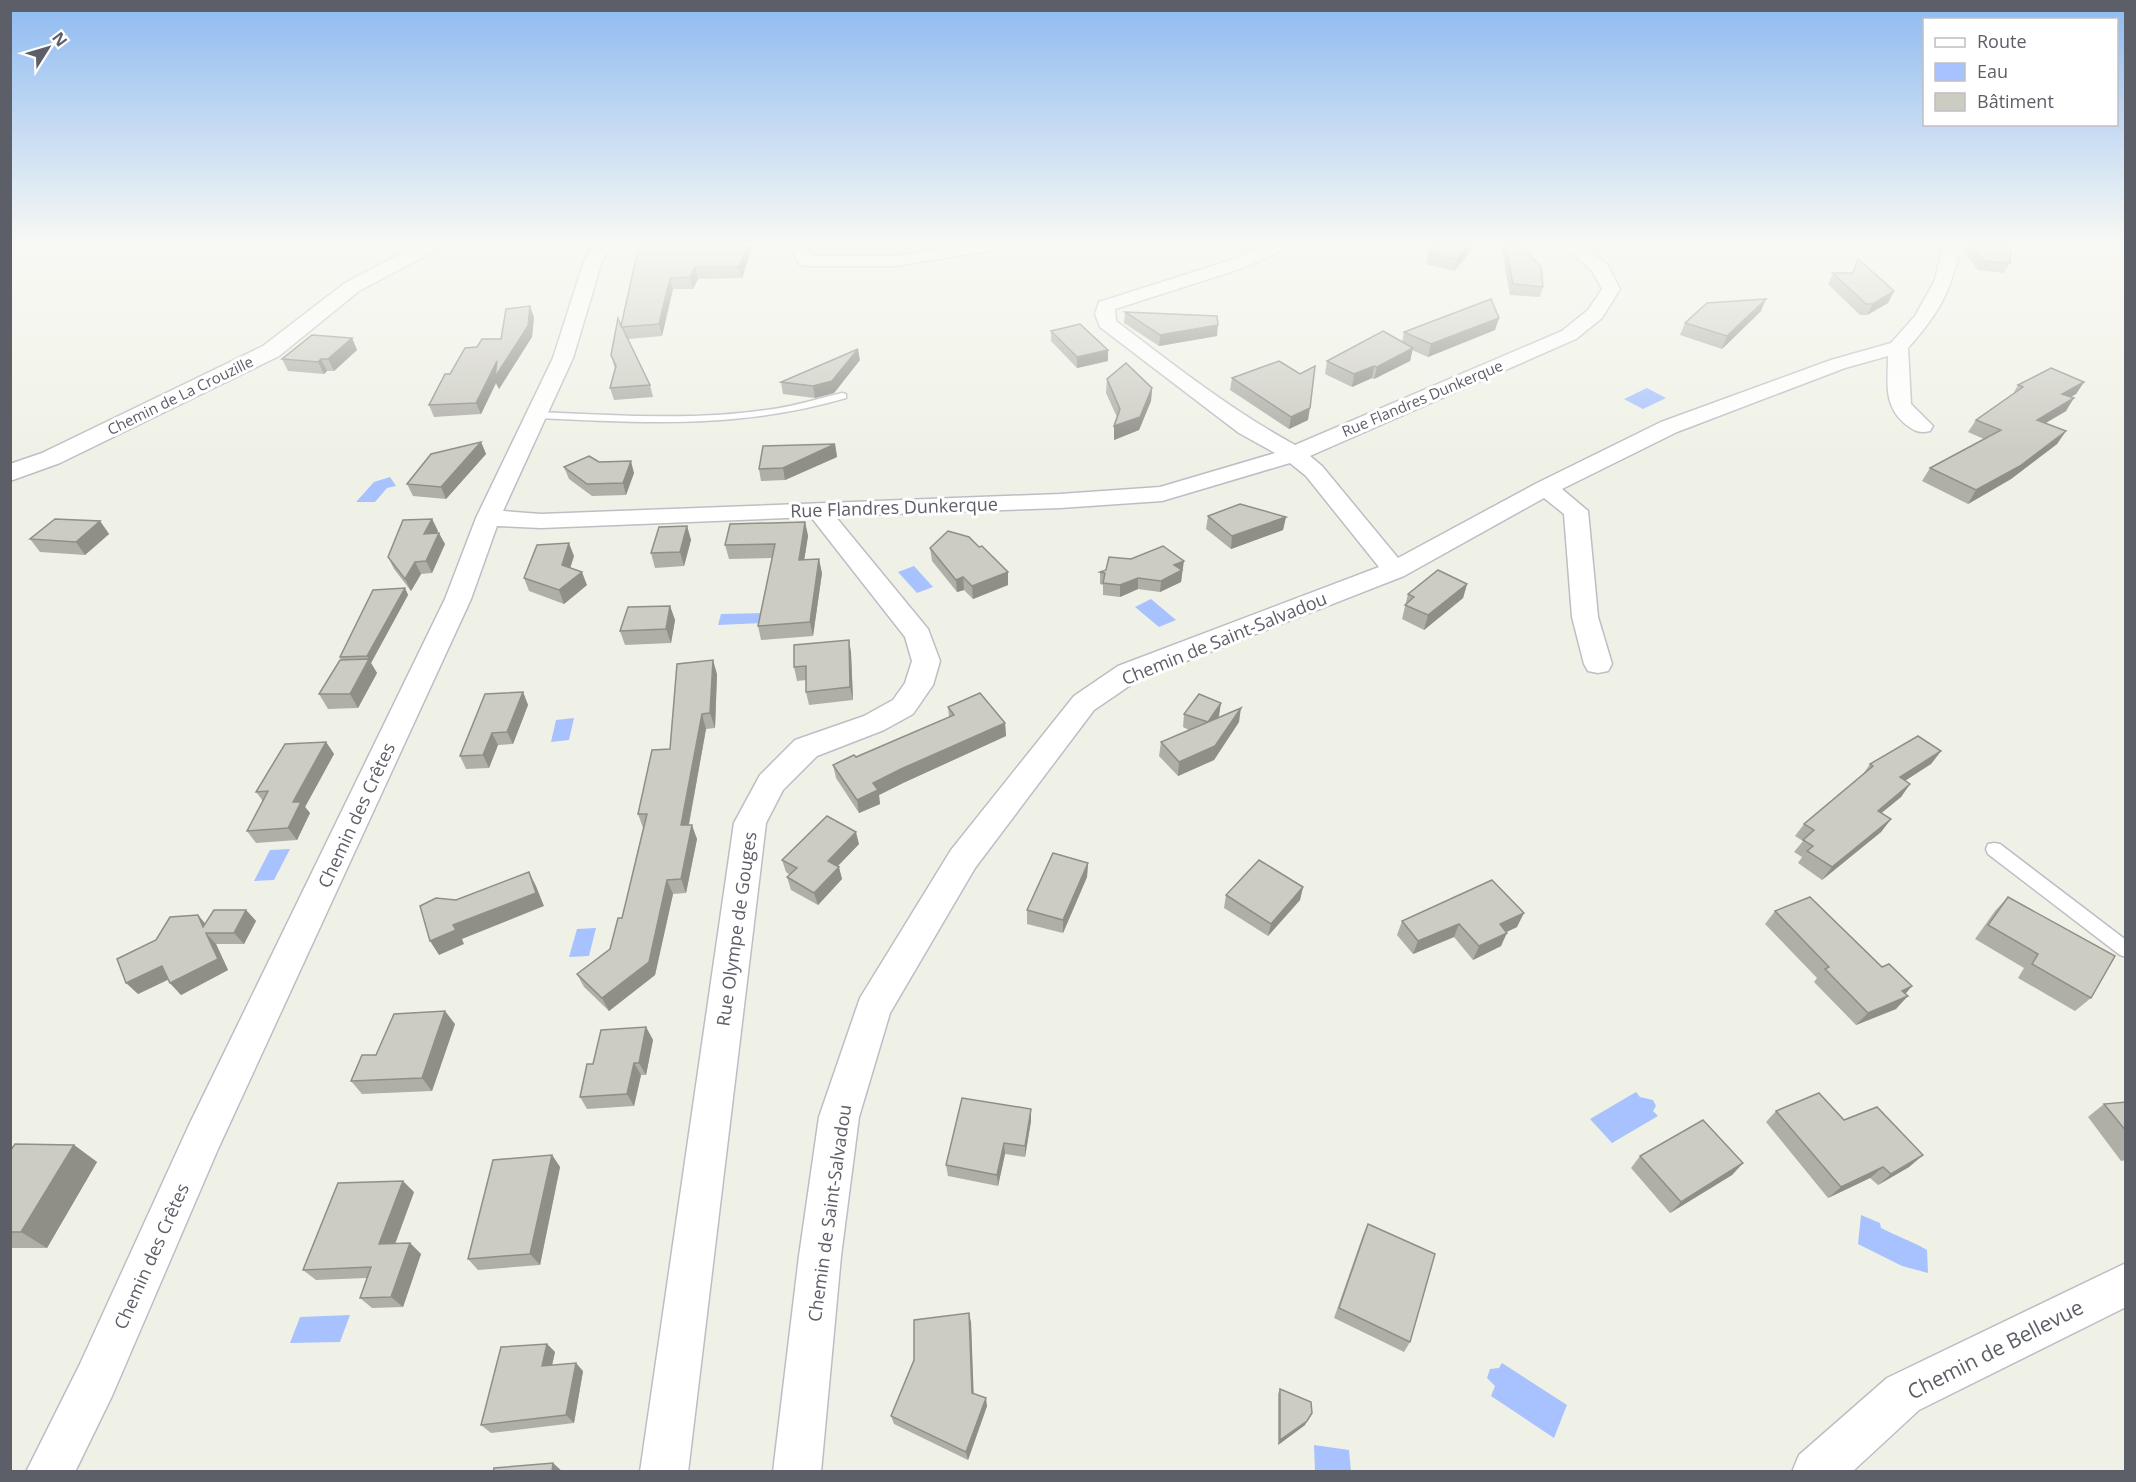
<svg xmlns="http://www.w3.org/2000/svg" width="2136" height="1482" viewBox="0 0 2136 1482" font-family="'Open Sans',sans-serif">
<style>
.water{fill:#a8c2ff}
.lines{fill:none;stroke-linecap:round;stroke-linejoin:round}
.service-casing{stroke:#bdbec5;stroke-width:3}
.minor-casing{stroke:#bdbec5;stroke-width:3}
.tertiary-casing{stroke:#bdbec5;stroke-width:3}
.service{fill:#fff;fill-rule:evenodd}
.minor{fill:#fff;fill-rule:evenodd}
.tertiary{fill:#fff;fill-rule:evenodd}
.wall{fill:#afafa8}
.shaded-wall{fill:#8f8f88}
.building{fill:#ccccc3;stroke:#8f8f88;stroke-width:1.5}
.labels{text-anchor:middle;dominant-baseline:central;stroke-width:6;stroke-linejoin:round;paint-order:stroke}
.far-street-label{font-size:15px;fill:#5d5f68;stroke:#fff}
.street-label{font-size:18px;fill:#5d5f68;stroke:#fff}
.near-street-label{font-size:21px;fill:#5d5f68;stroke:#fff}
</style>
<rect width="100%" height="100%" fill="#f0f1e6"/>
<g class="water">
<polygon points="1647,388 1666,398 1643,409 1624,399"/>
<polygon points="390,477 396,486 387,488 375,502 356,502 374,482"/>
<polygon points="914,566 933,587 917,593 898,572"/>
<polygon points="1151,599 1176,620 1159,627 1135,607"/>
<polygon points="765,613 763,623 718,625 721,614"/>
<polygon points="574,718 569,740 551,742 556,720"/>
<polygon points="290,849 274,880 254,881 270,850"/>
<polygon points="596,928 589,956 569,957 577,929"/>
<polygon points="1636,1092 1640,1097 1653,1100 1656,1106 1653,1111 1658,1116 1612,1143 1590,1119"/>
<path d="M1861,1215L1880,1223L1881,1228C1896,1236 1912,1241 1927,1250L1928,1273L1902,1266L1858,1244Z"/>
<polygon points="350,1315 340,1342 290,1343 300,1317"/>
<polygon points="1502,1363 1567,1405 1554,1438 1491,1396 1495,1386 1487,1378 1490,1369 1499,1368"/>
<polygon points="1314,1445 1349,1450 1351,1471 1315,1471"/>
</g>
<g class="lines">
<g class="service-casing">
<g id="service">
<path d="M842,393L846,394V398C739,429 648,423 538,418L532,415L538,412C614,415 691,421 766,410C792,407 817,399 842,393Z"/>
<polygon points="1994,843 2000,844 2126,940 2126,957 2120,955 1988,854 1986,849 1988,844"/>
</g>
</g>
<g class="minor-casing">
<g id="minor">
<path d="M594,245H612L602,261L573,358L503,511L541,514L1060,494L1160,487L1275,453L1239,433L1100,327L1095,314L1099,302L1231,260L1265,245H1288L1285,249L1243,268L1115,309L1116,321C1174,365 1231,410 1295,445L1562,331L1588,310L1602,289L1592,271L1563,245H1582L1607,264L1620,289L1602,318L1576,339L1310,456L1322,466L1398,558L1537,483L1661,422L1831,360L1891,343L1915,316L1935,280L1943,245H1961C1951,291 1940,312 1908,348L1911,404L1933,426L1930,431C1918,434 1913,430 1904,423C1883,404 1888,382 1888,356L1845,368L1677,432L1562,489L1588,511L1598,617L1612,664L1608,671L1598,673L1588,671L1584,664L1572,617L1564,514L1544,498L1404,576L1138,680L1094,710L975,868L890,1013L859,1117L841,1256L821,1472H773L799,1256L819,1117L860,998L951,850L1074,696L1118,666L1379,567L1306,476L1290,463L1162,501L1060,508L835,516L928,629L940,661L933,685L913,714L884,730L817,756L783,790L766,823L688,1472H640L734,823L760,775L795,740L864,716L893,700L905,683L912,661L905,637L811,517L541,528L497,526L471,599L218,1149L112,1396L75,1472H26L80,1364L189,1125L445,599L476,518L553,358L584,261Z"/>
<polygon points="789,245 807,245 812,256 896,256 963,245 1002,245 999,249 993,250 896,266 806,266 800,265"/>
<polygon points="2126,1263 2126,1307 1919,1410 1852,1472 1792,1472 1799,1455 1887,1378"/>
</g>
</g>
<g class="tertiary-casing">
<polygon id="tertiary" points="417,245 441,245 438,249 359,291 279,356 60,463 10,481 10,464 42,453 263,346 345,283"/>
</g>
<use href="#service" class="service"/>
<use href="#minor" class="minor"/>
<use href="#tertiary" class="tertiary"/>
</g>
<g class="wall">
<polygon points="642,245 753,245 742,278 698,279 693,289 673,289 662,336 628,339 650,385 653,397 614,400 610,388 615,369 611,355 621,326"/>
<polygon points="1476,245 1454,271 1426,264 1428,252"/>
<polygon points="1501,245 1519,245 1543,287 1540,297 1510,295"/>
<polygon points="1962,245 2011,245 2010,263 2004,273 1978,270 1962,249"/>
<polygon points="1858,259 1894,291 1888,303 1867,315 1860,315 1828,284 1833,273 1852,273"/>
<polygon points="1761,311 1722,349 1680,335 1685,323"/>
<polygon points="1125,312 1217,336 1159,346 1124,323"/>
<polygon points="534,317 532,337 499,389 496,383 481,414 434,417 429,405 450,374 477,347 501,339"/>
<polygon points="1499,318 1495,330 1428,357 1412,350 1410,361 1374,379 1372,378 1352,387 1325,374 1327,361 1402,342 1404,332"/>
<polygon points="1051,331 1108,350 1108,361 1077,368 1051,341"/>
<polygon points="352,338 357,350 334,371 327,371 324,374 288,371 282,359"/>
<polygon points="860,360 834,393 815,398 783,394 781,382"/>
<polygon points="1232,378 1308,420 1289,429 1230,390"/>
<polygon points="1107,379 1152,388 1151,401 1139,430 1114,440 1114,426 1117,417 1106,393"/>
<polygon points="2084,382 2076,394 2071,397 2066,411 2045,423 2066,431 2057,444 2011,479 1968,504 1922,481 1930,468 1984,439 1968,432 1976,420 2013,394 2018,385"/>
<polygon points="481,442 486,454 446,499 413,496 407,484"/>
<polygon points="835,444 837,457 785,480 761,481 759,469"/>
<polygon points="599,462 634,473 626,495 592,496 569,479 564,467"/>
<polygon points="1208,516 1286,517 1283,530 1231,549 1206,529"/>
<polygon points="432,519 438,531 437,533 445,544 432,573 421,574 411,591 394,569 388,557"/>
<polygon points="100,521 109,534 85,555 40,552 30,539"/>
<polygon points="805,522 808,536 804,560 822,573 813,636 761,640 758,626 772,558 729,559 725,545"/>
<polygon points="687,526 691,540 684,566 655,568 651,553"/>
<polygon points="930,548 1008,585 973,599 964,590 957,592 932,561"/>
<polygon points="574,556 570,568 587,585 564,604 529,591 524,578"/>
<polygon points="1100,572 1183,573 1182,573 1181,582 1160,592 1138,589 1120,597 1103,595 1103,585 1100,584"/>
<polygon points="1467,584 1463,598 1424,630 1402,619 1408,594"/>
<polygon points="405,588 408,595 371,663 377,673 358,708 328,709 319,694 341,660 340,657"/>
<polygon points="670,606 675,620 671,643 625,645 620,631"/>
<polygon points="849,640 851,653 853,700 809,705 806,692 806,680 797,681 794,667"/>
<polygon points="717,674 715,728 706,729 689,825 697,839 686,893 673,894 655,975 609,1011 584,987 577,974 610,949 622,918 643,828 638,814 670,749"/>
<polygon points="523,692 528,705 513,744 498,745 489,768 466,769 460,756"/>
<polygon points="1221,703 1218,717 1239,722 1214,760 1178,776 1159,756 1161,742 1189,730 1183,727 1184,714"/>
<polygon points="948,707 1005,723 1006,736 903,783 879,795 880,804 859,813 836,778 833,765 856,757 949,717"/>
<polygon points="326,742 334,754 305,807 310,813 297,840 256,843 247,831 263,801 256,792"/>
<polygon points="1941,751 1931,764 1905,780 1910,784 1901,797 1881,813 1891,819 1881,832 1822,880 1798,863 1802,857 1794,852 1803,841 1795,836 1804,824 1861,777 1870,764"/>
<polygon points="859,844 838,866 842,879 818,905 791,890 787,877 790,875 786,872 782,860"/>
<polygon points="1088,863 1087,877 1063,933 1027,924 1027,910"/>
<polygon points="1303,887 1300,900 1268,936 1224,908 1226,895"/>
<polygon points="2008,897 2091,998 2075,1011 2018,978 2024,968 1975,939 1995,911"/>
<polygon points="246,910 256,921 244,944 216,944 228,970 181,995 170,983 168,980 138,994 156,940 198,915 205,924"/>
<polygon points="1775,911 1882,967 1912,986 1905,994 1896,1009 1856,1025 1814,982 1817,978 1765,924"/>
<polygon points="1402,921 1517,927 1506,932 1501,946 1473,960 1454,937 1413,954 1397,935"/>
<polygon points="455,1024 432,1091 362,1094 351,1081 376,1055"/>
<polygon points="646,1027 653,1040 646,1075 641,1075 634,1106 587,1109 580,1097 593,1064"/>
<polygon points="2126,1102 2126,1160 2121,1161 2088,1117 2104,1104"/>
<polygon points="1031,1109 1031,1121 1025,1157 1005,1154 998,1186 948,1176 946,1165"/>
<polygon points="1776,1111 1844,1120 1923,1155 1909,1167 1878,1185 1870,1178 1828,1198 1766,1122"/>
<polygon points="74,1145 97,1162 47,1248 10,1248 10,1151"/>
<polygon points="552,1155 560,1167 540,1265 478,1270 468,1259"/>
<polygon points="1640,1156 1743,1163 1732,1175 1670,1213 1631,1168"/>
<polygon points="414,1192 395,1244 410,1243 421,1254 403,1307 372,1308 360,1298 367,1278 316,1280 303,1270"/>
<polygon points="1368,1224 1410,1342 1404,1352 1334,1318 1363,1235"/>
<polygon points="971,1322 973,1393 987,1406 968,1460 894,1424 891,1416"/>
<polygon points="547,1344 555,1352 552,1365 583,1371 574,1423 491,1433 481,1425"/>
<polygon points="1280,1389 1305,1425 1278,1445 1278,1394"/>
</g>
<g class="shaded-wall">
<polygon points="747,245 753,245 742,278 739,267"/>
<polygon points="1469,245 1476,245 1454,271 1457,259"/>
<polygon points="695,267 698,279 693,289 690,277"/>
<polygon points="670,278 673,289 662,336 659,324"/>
<polygon points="1894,291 1888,303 1867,315 1873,304"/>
<polygon points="1766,299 1761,311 1722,349 1727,336"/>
<polygon points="530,306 534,317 532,337 499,389 496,383 481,414 476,403 497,361"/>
<polygon points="1499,318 1495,330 1428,357 1431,344"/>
<polygon points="1218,325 1217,336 1159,346 1160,335"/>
<polygon points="352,338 357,350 334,371 328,359"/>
<polygon points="1413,348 1410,361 1374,379 1377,367"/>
<polygon points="858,349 860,360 834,393 815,398 813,386"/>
<polygon points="1108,350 1108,361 1077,368 1077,357"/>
<polygon points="321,359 327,371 324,374 318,362"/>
<polygon points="1374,366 1372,378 1352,387 1354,374"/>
<polygon points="2084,382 2076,394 2054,406 2062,394"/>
<polygon points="1152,388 1151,401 1139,430 1114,440 1114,426"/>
<polygon points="2074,398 2066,411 2029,433 2037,420"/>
<polygon points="1310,408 1308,420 1289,429 1291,417"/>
<polygon points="2066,431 2057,444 2011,479 1968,504 1976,490"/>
<polygon points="481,442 486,454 446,499 441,487"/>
<polygon points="835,444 837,457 785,480 783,468"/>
<polygon points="631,461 634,473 626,495 623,483"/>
<polygon points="1286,517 1283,530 1231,549 1232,536"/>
<polygon points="432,519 438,531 430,545 424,534"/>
<polygon points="100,521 109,534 85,555 76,542"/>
<polygon points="805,522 808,536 802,574 799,560"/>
<polygon points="687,526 691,540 684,566 680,552"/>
<polygon points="439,533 445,544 432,573 426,561"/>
<polygon points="569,543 574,556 567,578 562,565"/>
<polygon points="819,559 822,573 813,636 810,622"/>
<polygon points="1184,561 1181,582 1160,592 1161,581 1174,565"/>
<polygon points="415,562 421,574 411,591 405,579"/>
<polygon points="582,572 587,585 564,604 559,590"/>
<polygon points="1008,572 1008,585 973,599 972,586"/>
<polygon points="963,577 964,590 957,592 956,580"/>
<polygon points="1138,578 1138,589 1120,597 1120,585"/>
<polygon points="1467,584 1463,598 1424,630 1428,615"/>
<polygon points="405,588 408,595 371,663 377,673 358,708 350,694 369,660 367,656"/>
<polygon points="670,606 675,620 671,643 666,629"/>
<polygon points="849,640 851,653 853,700 850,687"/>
<polygon points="713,660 717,674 715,728 710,713"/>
<polygon points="523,692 528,705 513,744 507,732"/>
<polygon points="1221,703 1219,716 1207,735 1208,722"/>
<polygon points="1241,708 1239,722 1214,760 1178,776 1179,762"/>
<polygon points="702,714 706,729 686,839 681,825"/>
<polygon points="1005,723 1006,736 903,783 879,795 880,804 859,813 857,800 873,783 901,769"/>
<polygon points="492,733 498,745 489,768 483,755"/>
<polygon points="326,742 334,754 305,807 310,813 297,840 288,828 293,802"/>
<polygon points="1941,751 1931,764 1891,790 1900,777"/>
<polygon points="1910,784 1901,797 1868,824 1878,811"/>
<polygon points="1891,819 1881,832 1822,880 1832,867"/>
<polygon points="692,825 697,839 686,893 681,879"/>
<polygon points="856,832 859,844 831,873 828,861"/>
<polygon points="1088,863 1087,877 1063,933 1063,920"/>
<polygon points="839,867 842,879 818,905 814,893"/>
<polygon points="529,872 536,886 544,906 462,939 464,944 439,955 430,941"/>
<polygon points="667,880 673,894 655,975 609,1011 602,998"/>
<polygon points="1303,887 1300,900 1268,936 1271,924"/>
<polygon points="246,910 256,921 244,944 234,933"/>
<polygon points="1524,913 1517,927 1494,938 1500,924"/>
<polygon points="198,915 208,927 203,927"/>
<polygon points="1459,924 1454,937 1413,954 1418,941"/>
<polygon points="206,933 216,944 228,970 181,995 170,983"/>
<polygon points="1507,933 1501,946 1473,960 1479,946"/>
<polygon points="162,966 173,977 138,994 126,983"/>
<polygon points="1912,986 1901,999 1902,991"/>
<polygon points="1908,996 1896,1009 1856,1025 1868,1013"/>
<polygon points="445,1011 455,1024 432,1091 422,1078"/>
<polygon points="646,1027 653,1040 646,1075 639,1063"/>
<polygon points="634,1063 641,1075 634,1106 627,1094"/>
<polygon points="1031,1109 1031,1121 1025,1157 1025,1146"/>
<polygon points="1004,1143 1005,1154 998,1186 997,1175"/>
<polygon points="74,1145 97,1162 47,1248 21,1232"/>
<polygon points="552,1155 560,1167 540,1265 530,1254"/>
<polygon points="1923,1155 1909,1167 1878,1185 1891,1174"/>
<polygon points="1743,1163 1732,1175 1670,1213 1681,1202"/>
<polygon points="1883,1167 1870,1178 1828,1198 1841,1187"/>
<polygon points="403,1181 414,1192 391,1255 379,1244"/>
<polygon points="410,1243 421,1254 403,1307 391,1297"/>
<polygon points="969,1313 971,1322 974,1401 972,1393"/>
<polygon points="547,1344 555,1352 550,1374 542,1366"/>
<polygon points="576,1363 583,1371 574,1423 566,1415"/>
<polygon points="986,1398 987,1406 968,1460 966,1452"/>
<polygon points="1312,1413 1305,1425 1278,1445 1280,1440"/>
<polygon points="553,1463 563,1472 552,1472"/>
</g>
<g class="building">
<polygon points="642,245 747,245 739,267 695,267 690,277 670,278 659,324 622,327 650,385 610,388 616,366 611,355 618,318 621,326 637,254"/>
<polygon points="1434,245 1469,245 1457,259 1428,252"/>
<polygon points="1505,245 1519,245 1541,266 1543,287 1513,284"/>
<polygon points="1971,245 2011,245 2010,263 1983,261"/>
<polygon points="1858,259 1894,291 1873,304 1866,304 1833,273 1853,273"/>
<polygon points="1491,299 1499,318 1431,344 1404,332"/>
<polygon points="1766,299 1727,336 1685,323 1707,303"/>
<polygon points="530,306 528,326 495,377 497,361 476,403 429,405 445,374 450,374 465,348 477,347 482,339 501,339 506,309"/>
<polygon points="1125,312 1217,316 1218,325 1160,335"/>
<polygon points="1080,324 1108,350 1077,357 1051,331"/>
<polygon points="1383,331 1413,348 1377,367 1374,366 1354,374 1327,361"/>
<polygon points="312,335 352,338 328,359 321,359 318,362 282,359"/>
<polygon points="858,349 832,381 813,386 781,382"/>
<polygon points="1279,361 1300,374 1315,366 1310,408 1291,417 1232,378"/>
<polygon points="1126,363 1152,388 1140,417 1114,426 1120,409 1107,379"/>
<polygon points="2051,368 2084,382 2062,394 2074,398 2037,420 2066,431 2020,466 1976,490 1930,468 2001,430 1976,420 2023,387 2018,385"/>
<polygon points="481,442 441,487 407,484 431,454"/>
<polygon points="835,444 783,468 759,469 763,446"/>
<polygon points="589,456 599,462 631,461 623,483 587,484 564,467"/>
<polygon points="1240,504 1286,517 1232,536 1208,516"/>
<polygon points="55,519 100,521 76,542 30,539"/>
<polygon points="432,519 424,534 439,533 426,561 415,562 405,579 388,557 403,520"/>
<polygon points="805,522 799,560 819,559 810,622 758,626 775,544 725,545 730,524"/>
<polygon points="687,526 680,552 651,553 659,527"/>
<polygon points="948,531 969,537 979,547 982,546 1008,572 972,586 963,577 956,580 930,548"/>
<polygon points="569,543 562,565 582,572 559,590 524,578 537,545"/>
<polygon points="1163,546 1184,561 1174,565 1182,570 1161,581 1138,578 1120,585 1103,583 1105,573 1100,572 1106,570 1109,557 1131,559"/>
<polygon points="1438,570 1467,584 1428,615 1405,605 1414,597 1408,594"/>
<polygon points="405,588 367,656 340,657 373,590"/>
<polygon points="670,606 666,629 620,631 628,607"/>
<polygon points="849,640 850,687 806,692 806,666 794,667 794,645"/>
<polygon points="369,659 350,694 319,694 340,660"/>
<polygon points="713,660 710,713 702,714 681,825 692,825 681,879 667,880 649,962 602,998 577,974 610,949 618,918 622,918 647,814 638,814 652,750 670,749 677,664"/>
<polygon points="523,692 507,732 492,733 483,755 460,756 485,694"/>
<polygon points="980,693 1005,723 901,769 873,783 878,790 857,800 833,765 854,755 856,757 954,715 948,707"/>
<polygon points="1199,694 1221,703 1208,722 1184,714"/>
<polygon points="1241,708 1215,746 1179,762 1161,742"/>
<polygon points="1918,736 1941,751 1900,777 1910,784 1878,811 1891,819 1832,867 1807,851 1813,846 1803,840 1814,830 1804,824 1873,766 1870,764"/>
<polygon points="326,742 293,802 301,802 288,828 247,831 268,791 256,792 285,744"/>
<polygon points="827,816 856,832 828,861 839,867 814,893 787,877 797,868 782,860"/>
<polygon points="1053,853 1088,863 1063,920 1027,910"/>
<polygon points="1259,860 1303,887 1271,924 1226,895"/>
<polygon points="529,872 536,893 453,925 456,930 430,941 420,906 436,898 456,900"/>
<polygon points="1492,880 1524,913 1500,924 1507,933 1479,946 1459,924 1418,941 1402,921"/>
<polygon points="1810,897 1882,967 1889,964 1912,986 1902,991 1908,996 1868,1013 1825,969 1829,967 1775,911"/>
<polygon points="2008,897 2115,956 2091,998 2032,964 2038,954 1988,925"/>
<polygon points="214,910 246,910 234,933 206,933 218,959 170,983 162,966 126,983 117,959 156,940 170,917 198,915 203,927"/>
<polygon points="445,1011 422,1078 351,1081 362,1055 376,1055 394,1014"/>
<polygon points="646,1027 639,1063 634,1063 627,1094 580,1097 587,1064 593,1064 601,1030"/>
<polygon points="1819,1093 1844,1120 1877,1107 1923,1155 1891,1174 1883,1167 1841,1187 1776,1111"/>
<polygon points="962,1098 1031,1109 1025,1146 1004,1143 997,1175 946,1165"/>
<polygon points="2126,1102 2126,1131 2104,1104"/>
<polygon points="1703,1120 1743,1163 1681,1202 1640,1156"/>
<polygon points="15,1144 74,1145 21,1232 10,1232 10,1151"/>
<polygon points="552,1155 530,1254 468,1259 493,1160"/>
<polygon points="403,1181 379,1244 410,1243 391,1297 360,1298 371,1267 303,1270 338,1183"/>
<polygon points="1368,1224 1435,1254 1410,1342 1339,1308"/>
<polygon points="969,1313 972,1393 986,1398 966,1452 891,1416 914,1360 914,1320"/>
<polygon points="547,1344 542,1366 576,1363 566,1415 481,1425 501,1347"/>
<polygon points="1280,1389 1311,1402 1312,1413 1307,1421 1280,1440"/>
<polygon points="553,1463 552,1472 493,1472 494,1468"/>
</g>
<linearGradient id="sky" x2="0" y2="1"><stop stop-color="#8ebaf1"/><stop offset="0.54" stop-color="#f8f9f4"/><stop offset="1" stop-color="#f8f9f4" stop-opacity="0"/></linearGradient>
<rect width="2136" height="452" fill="url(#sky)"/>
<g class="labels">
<g class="far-street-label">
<text transform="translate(180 395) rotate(-26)">Chemin de La Crouzille</text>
<text transform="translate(1422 398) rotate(-23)">Rue Flandres Dunkerque</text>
</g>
<g class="street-label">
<text transform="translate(894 507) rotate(-2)">Rue Flandres Dunkerque</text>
<text transform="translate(1224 638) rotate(-22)">Chemin de Saint-Salvadou</text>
<text transform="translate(356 815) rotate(-65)">Chemin des Crêtes</text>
<text transform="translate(736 929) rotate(-82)">Rue Olympe de Gouges</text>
<text transform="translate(829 1213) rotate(-82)">Chemin de Saint-Salvadou</text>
<text transform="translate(151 1256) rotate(-66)">Chemin des Crêtes</text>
</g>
<g class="near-street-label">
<text transform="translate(1995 1349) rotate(-27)">Chemin de Bellevue</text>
</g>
</g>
<rect width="2136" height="1482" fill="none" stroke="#5d5f68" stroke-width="24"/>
<rect x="1923" y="18" width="195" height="108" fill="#ffffff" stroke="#bebfc3" stroke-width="1.5"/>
<rect x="1935" y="38" width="30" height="9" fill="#ffffff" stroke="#bebfc3" stroke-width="1.5"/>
<text x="1977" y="48" font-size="18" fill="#5d5f68">Route</text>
<rect x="1935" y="63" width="30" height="18" fill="#a8c2ff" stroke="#bebfc3" stroke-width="1.5"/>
<text x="1977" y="78" font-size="18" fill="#5d5f68">Eau</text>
<rect x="1935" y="93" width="30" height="18" fill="#ccccc3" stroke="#bebfc3" stroke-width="1.5"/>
<text x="1977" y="108" font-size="18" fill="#5d5f68">Bâtiment</text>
<g transform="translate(48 48) rotate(53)" stroke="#ffffff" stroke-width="4.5" paint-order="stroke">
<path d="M0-4.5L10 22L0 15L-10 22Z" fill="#5d5f68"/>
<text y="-9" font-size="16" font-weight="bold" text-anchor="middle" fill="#5d5f68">N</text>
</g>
</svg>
